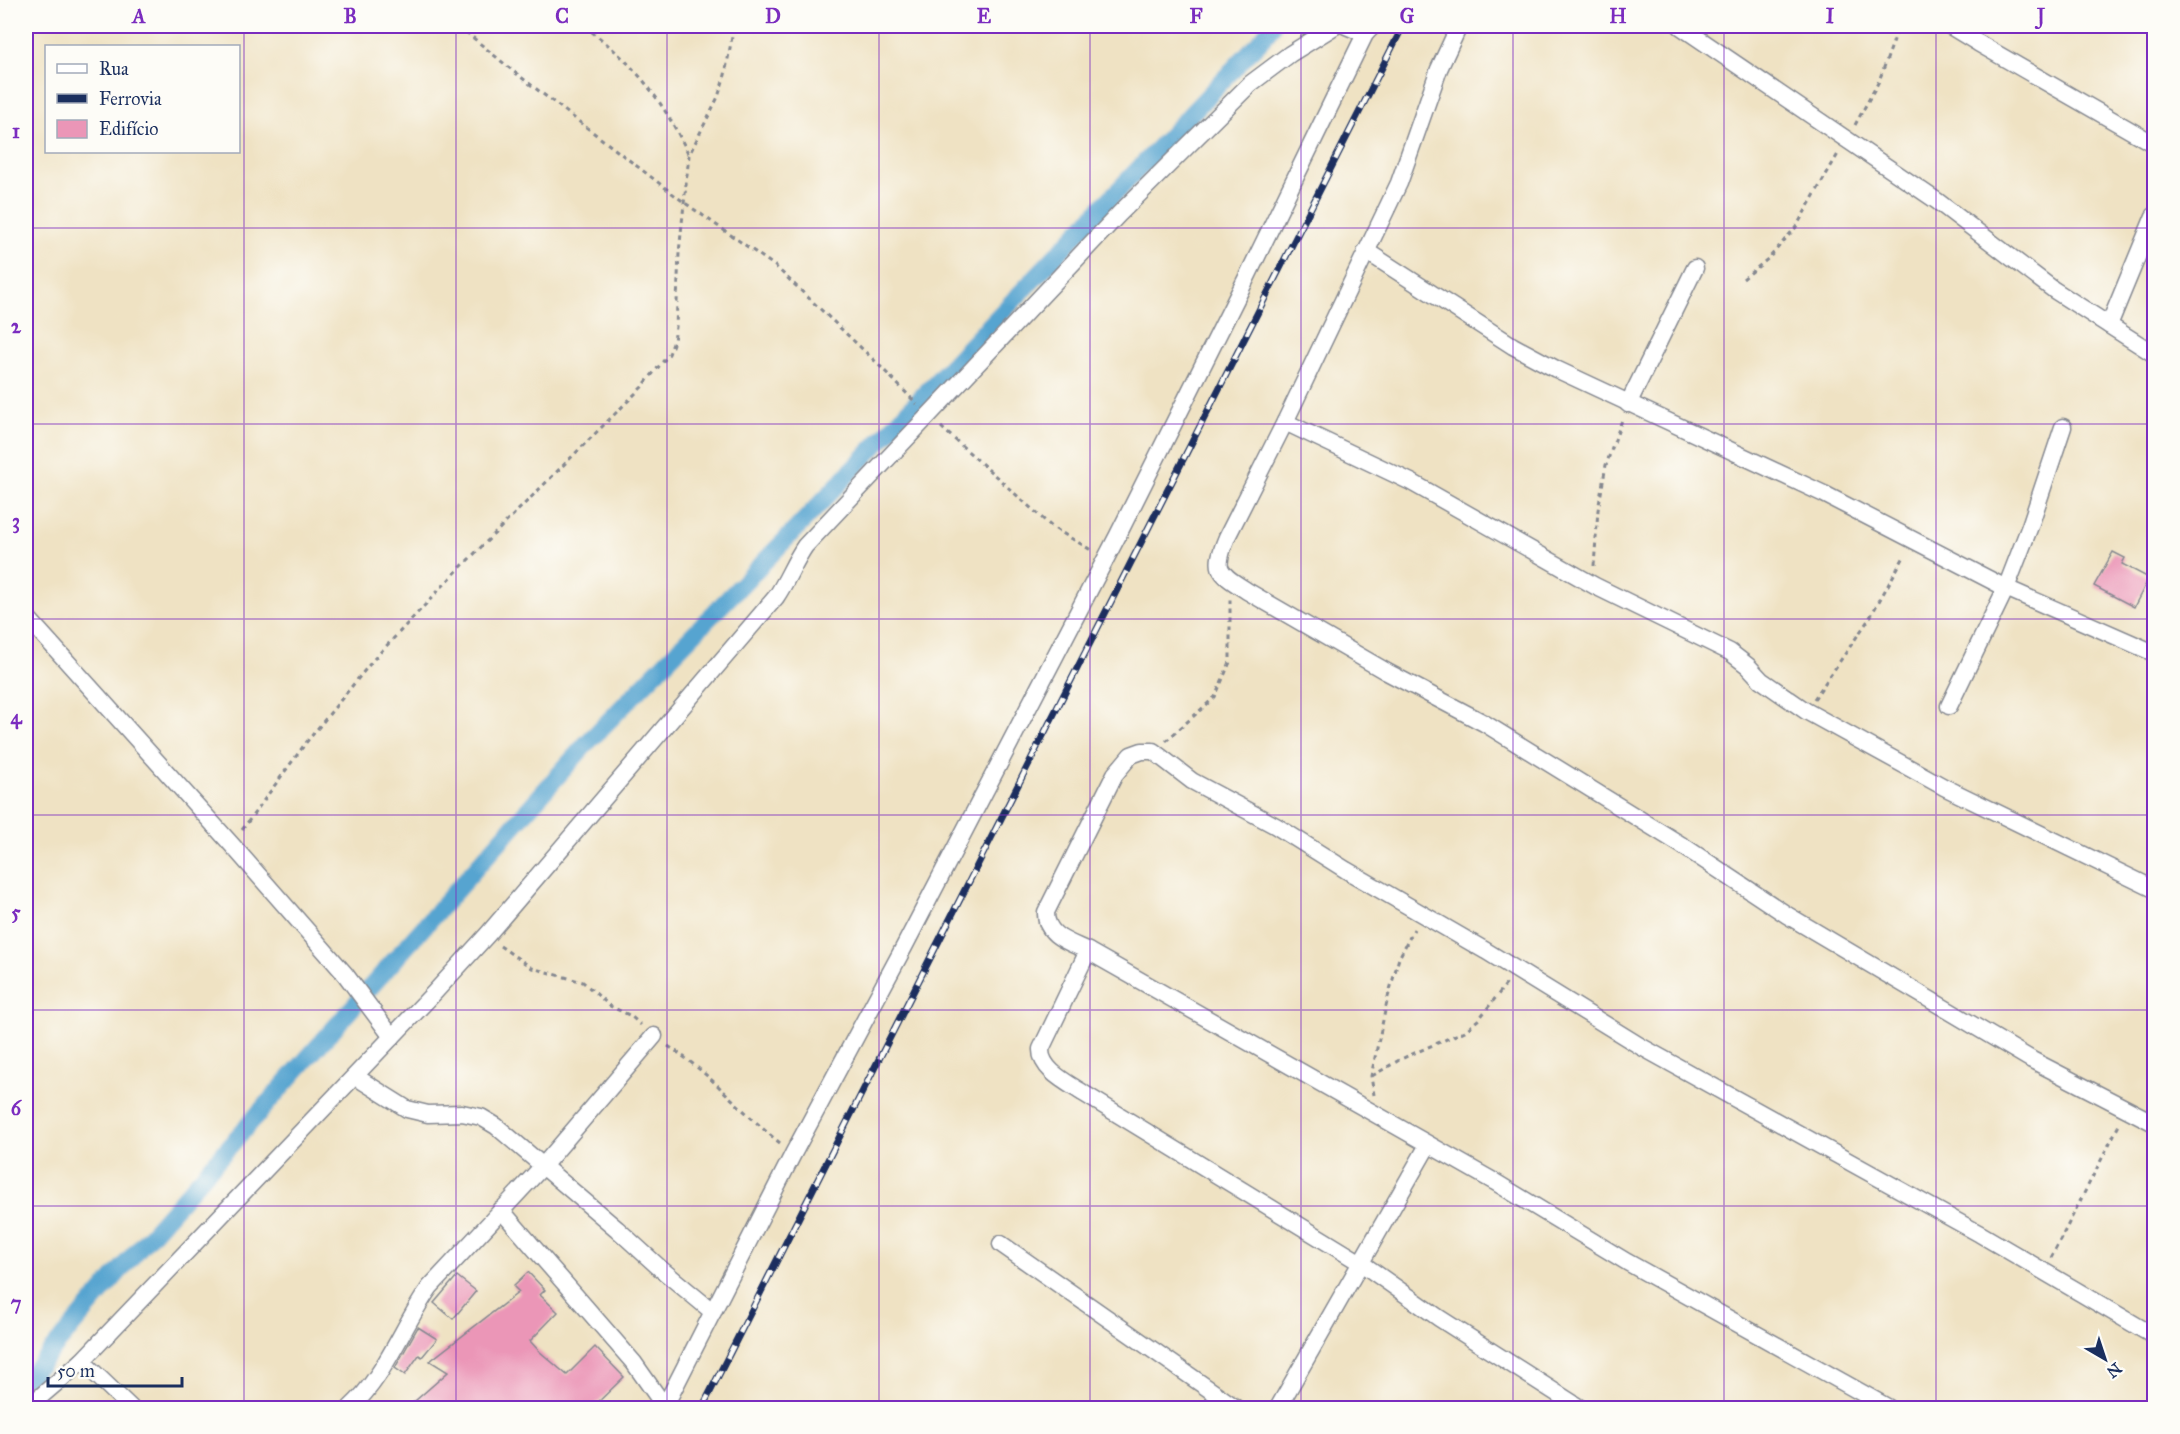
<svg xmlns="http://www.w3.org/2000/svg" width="2180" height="1434" viewBox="0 0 2180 1434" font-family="'IM FELL Great Primer',serif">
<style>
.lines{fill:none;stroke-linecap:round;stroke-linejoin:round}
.canal{stroke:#57a4d0;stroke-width:18}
.building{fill:#eb96b7}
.minor-casing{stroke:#858890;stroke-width:19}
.path{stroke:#858890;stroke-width:3;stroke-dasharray:4.5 4.5;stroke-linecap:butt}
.minor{stroke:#fff;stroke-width:16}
.rail-casing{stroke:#1b2f5e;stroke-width:7}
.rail{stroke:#fdfcf7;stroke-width:4.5;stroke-dasharray:14;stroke-linecap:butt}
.grid{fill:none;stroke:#7b2cbf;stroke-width:1.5;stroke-opacity:0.55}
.neatline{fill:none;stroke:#7b2cbf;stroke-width:2}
.grid-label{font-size:20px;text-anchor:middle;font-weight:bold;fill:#7b2cbf}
</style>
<rect width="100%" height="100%" fill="#fdfcf7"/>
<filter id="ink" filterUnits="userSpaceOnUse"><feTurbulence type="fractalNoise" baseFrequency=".0167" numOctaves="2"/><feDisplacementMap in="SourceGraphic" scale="12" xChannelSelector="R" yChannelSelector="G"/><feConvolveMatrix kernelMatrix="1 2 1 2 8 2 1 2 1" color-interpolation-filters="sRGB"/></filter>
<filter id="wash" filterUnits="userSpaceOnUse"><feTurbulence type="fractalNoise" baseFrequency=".008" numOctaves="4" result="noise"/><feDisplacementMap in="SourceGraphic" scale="24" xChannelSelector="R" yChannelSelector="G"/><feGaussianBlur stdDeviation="1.35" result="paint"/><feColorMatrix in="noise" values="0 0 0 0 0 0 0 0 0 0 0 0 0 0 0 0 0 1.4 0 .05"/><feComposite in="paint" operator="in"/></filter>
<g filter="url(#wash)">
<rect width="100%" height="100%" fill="#efe2c3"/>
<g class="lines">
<polyline class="canal" points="26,1377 35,1370 141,1246 586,744 795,530 1263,38 1272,26"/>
</g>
<g id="blocks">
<g class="building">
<polygon points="2113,552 2125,558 2122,564 2149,578 2134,607 2094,586"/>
<polygon points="528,1272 545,1290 540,1295 558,1312 530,1341 539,1351 567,1375 595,1347 624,1377 592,1408 407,1408 448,1372 430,1361 519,1292 513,1286"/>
<polygon points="457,1276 476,1291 453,1319 434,1303"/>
<polygon points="418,1327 437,1339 422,1357 419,1355 405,1375 395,1368"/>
</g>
</g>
</g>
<g filter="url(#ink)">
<use href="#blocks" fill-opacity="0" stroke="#858890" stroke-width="1.5"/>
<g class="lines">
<g class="minor-casing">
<g id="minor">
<polyline points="1346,26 1365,34 1373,26"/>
<path d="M1459,26L1439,69L1399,183L1285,422L1227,537C1213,571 1218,572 1247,591L1387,672L1484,723L1683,846L1787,915L2032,1060L2154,1123"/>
<polyline points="1680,26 1937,201 2054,290 2154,354"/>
<polyline points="1950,26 1978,43 2154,144"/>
<polyline points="1366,251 1513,346 1556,369 1824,494 2006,588 2154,653"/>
<polyline points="2109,325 2154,216"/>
<polyline points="1628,404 1695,268"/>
<polyline points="1285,422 1411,482 1595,586 1730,652 1748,666 1761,680 1806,711 1944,787 2154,889"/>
<polyline points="26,616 232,845 345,974 392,1037"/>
<polyline points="1949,706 2006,588 2030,526 2063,427"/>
<polyline points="1088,951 1495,1182 1627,1262 1889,1408"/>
<polyline points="356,1077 407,1109 428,1114 462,1113 481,1117 496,1126 617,1229 661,1269 713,1312"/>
<polyline points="501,1210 634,1363 665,1407"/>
<polyline points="1001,1244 1236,1408"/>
<polyline points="82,1361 131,1408"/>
<path d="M27,1408L82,1361L434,993L488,934L776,597C787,581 794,562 805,546L1119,214L1250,84L1290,54L1335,26"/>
<path d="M350,1408C385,1377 403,1325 430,1287L543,1166L654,1036"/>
<polyline points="664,1408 793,1154 904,947 1117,537 1246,279 1369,26"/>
<polyline points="1278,1408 1428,1145"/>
<path d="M1580,1408L1439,1318L1361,1263L1083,1093C1068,1083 1040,1070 1041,1049L1088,951C1069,942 1045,936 1046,912L1115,774L1131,755L1142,751H1153L1192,781L1276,826L1346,870L1486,951L1640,1046L1980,1234L2154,1336"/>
</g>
</g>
<g class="path">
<polyline points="459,26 513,71 685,203 775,266 876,362 917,404"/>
<path d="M584,26C635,63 662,99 689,155"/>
<polyline points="1855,125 1879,81 1899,26"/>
<polyline points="1743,279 1769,258 1796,227 1838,154"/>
<polyline points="941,427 1052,527 1091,550"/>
<polyline points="1594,566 1598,510 1606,465 1622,420"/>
<polyline points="1814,699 1869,619 1905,555"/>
<polyline points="1166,741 1215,697 1230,662 1230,599"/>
<polyline points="242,830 305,744 374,659 458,570 642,387 669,354 674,341 676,327 679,253 689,155 718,97 725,75 734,26"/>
<polyline points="500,946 532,968 583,982 610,1006 631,1016 641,1025"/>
<path d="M668,1046C712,1074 740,1111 780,1143"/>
<polyline points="1372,1076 1401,1059 1465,1031 1479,1019 1507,983"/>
<polyline points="1374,1095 1371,1076 1388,997 1399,958 1414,929"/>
<polyline points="2051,1258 2119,1125"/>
</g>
<use href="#minor" class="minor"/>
<g class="rail-casing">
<polyline id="rail" points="702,1408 1403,26"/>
</g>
<use href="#rail" class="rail"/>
</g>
</g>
<path class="grid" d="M244,26V1408M456,26V1408M667,26V1408M879,26V1408M1090,26V1408M1301,26V1408M1513,26V1408M1724,26V1408M1936,26V1408M26,228H2154M26,424H2154M26,619H2154M26,815H2154M26,1010H2154M26,1206H2154"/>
<rect width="2180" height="1434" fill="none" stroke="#fdfcf7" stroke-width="66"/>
<rect x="45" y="45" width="195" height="108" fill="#fdfcf7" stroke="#a3aaba" stroke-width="1.5"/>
<rect x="57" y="64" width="30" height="9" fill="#ffffff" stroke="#a3aaba" stroke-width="1.5"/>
<text x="99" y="75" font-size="18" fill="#1b2f5e">Rua</text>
<rect x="57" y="94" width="30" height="9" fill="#1b2f5e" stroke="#a3aaba" stroke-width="1.5"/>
<text x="99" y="105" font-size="18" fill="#1b2f5e">Ferrovia</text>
<rect x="57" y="120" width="30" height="18" fill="#eb96b7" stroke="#a3aaba" stroke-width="1.5"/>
<text x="99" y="135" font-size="18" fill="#1b2f5e">Edifício</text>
<g transform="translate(2105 1359) rotate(141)" stroke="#fdfcf7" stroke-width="4.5" paint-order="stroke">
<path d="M0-4.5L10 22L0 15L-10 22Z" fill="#1b2f5e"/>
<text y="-9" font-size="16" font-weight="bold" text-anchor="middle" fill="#1b2f5e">N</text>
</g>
<path d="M48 1377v9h134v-9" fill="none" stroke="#1b2f5e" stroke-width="3"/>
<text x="57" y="1377" font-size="18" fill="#1b2f5e" stroke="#fdfcf7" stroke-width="4.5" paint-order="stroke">50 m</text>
<rect x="33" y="33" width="2114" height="1368" class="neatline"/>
<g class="grid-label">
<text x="139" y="23">A</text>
<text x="350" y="23">B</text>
<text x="562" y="23">C</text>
<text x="773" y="23">D</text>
<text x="984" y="23">E</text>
<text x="1196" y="23">F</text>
<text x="1407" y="23">G</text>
<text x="1618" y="23">H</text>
<text x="1830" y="23">I</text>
<text x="2041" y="23">J</text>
<text x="16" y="138">1</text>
<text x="16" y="333">2</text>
<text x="16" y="528">3</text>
<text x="16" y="724">4</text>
<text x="16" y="919">5</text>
<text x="16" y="1115">6</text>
<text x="16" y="1310">7</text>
</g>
</svg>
